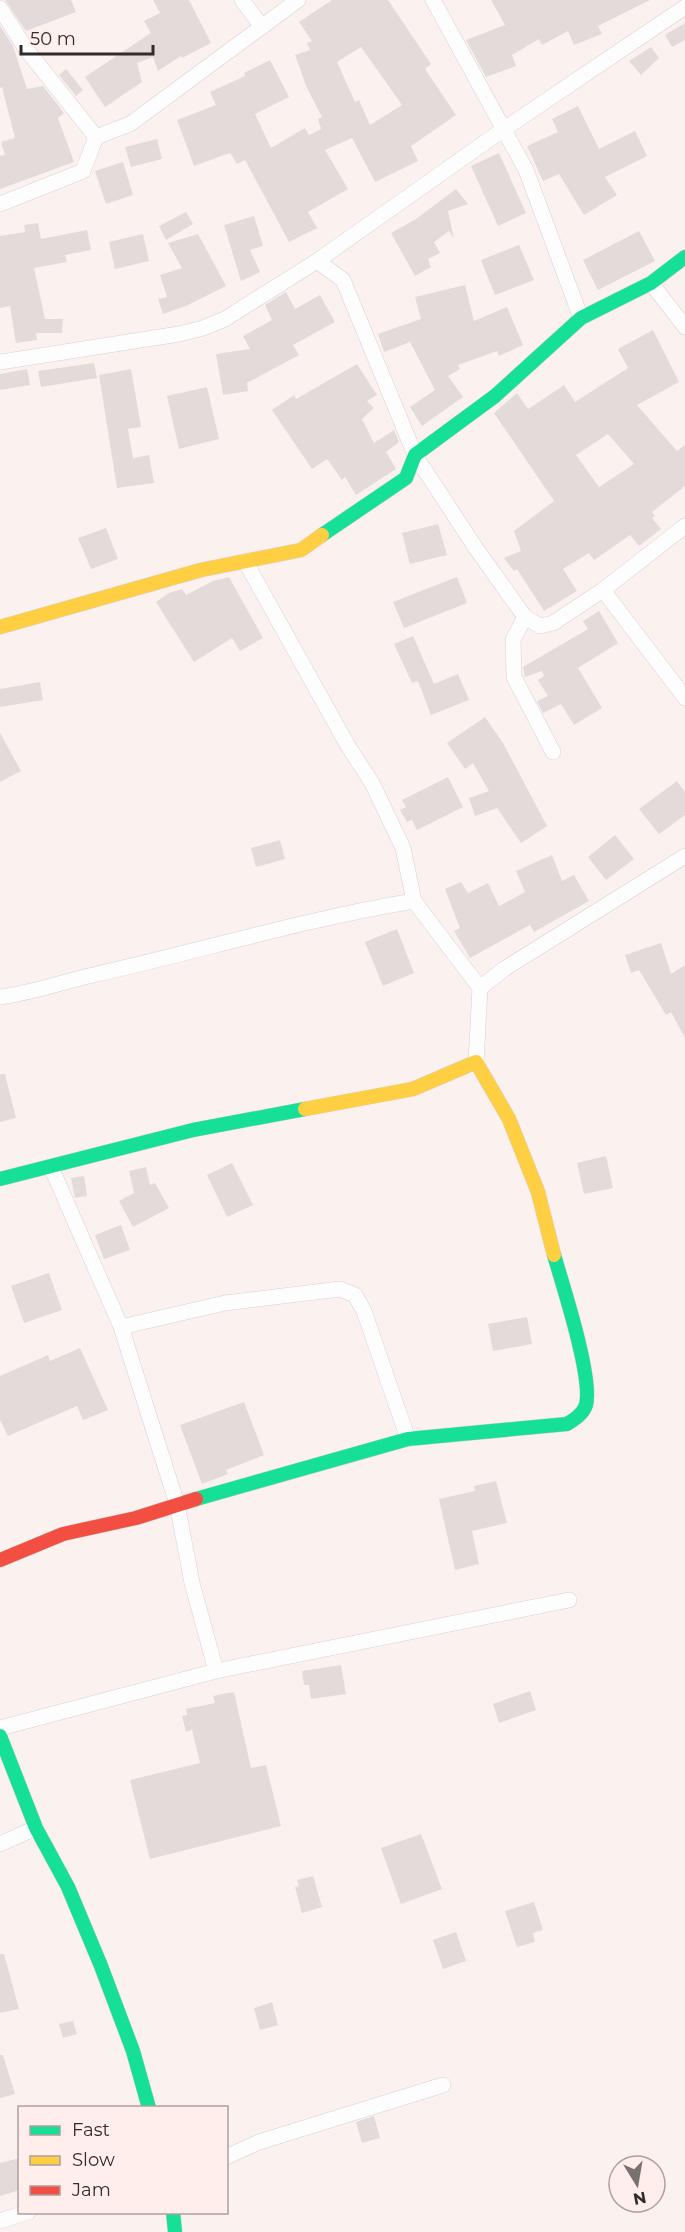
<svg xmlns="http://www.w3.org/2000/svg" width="685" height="2232" viewBox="0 0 685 2232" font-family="Montserrat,sans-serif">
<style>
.building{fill:#e2dbda;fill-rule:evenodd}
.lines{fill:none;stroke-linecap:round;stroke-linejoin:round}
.street-casing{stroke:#d7d0d0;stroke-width:16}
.fast-casing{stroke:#d7d0d0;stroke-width:15}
.slow-casing{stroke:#d7d0d0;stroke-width:15}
.jam-casing{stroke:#d7d0d0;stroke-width:15}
.street{stroke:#fefdfd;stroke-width:15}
.fast{stroke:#16e098;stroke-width:14}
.slow{stroke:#ffcf43;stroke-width:14}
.jam{stroke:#f24e42;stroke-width:14}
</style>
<rect width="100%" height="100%" fill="#fbf2f0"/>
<g class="building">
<polygon points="5,0 71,0 76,12 26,31"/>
<polygon points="153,0 189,0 211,43 182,58 181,56 158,71 153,57 137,63 142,82 105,107 85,77 151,33 144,21 160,13"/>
<path d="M332,0H388L431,64L425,69L456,115L411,146L418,161L375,182L352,138L325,150L348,189L308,212L317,228L289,242L245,160L237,164L230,153L194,166L177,120L216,105L210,92L245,76L244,73L270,60L289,97L255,114L271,148L305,128L309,135L321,129L318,119L322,117L307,88L295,55L310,50L307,43L312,41L299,22ZM361,47L402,105L370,125L359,100L355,102L337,62Z"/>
<polygon points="491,0 650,0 598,26 602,34 574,45 568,31 542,45 539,39 512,55 516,66 486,77 466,40 505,25"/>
<polygon points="685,23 685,40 672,47 665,35"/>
<polygon points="0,26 13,46 27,89 43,86 64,113 58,118 74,162 0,189 0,156 5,155 1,142 15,138 2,87 0,88"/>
<polygon points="651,47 659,58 641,75 629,61"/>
<polygon points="66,69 83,90 76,96 59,75"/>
<polygon points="578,106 599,149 635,131 647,156 605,177 617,195 584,215 559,174 543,181 527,146 558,132 552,119"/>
<polygon points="157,139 162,159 131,167 125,147"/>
<polygon points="499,153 526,213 498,226 471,166"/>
<polygon points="123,162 133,195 106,204 95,171"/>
<polygon points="456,189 468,204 448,211 454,239 449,231 434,242 440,253 428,259 431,267 415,276 391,233 416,219"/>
<polygon points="186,212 193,224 166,240 159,226"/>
<polygon points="254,216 263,246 250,250 260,272 241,281 224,225"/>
<polygon points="38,223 41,239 87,230 91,250 65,255 67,262 34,268 45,319 63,319 62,333 36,333 37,340 16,343 10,306 0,308 0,236 25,232 24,225"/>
<polygon points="639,231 655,261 598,290 583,260"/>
<polygon points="143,234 149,261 115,269 109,242"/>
<polygon points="198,234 226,286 186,306 163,314 158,299 167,297 160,275 182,268 168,243"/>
<polygon points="519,245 534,280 495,295 481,260"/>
<polygon points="465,285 474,321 507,307 523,345 499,356 497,351 458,365 460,369 448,376 463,397 422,426 410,407 435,390 410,342 384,352 378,334 421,319 415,297"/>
<polygon points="286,292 295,309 320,295 335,322 293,345 299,355 247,383 248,391 223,395 216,354 250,349 243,336 272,320 265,305"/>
<path d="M653,330L679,382L637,405L677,451L685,445V486L652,512L655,516L652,518L661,529L639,546L630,535L594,560L589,553L563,569L577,591L544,611L517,569L514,571L504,558L521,551L514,531L554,501L494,413L517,393L528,409L564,385L575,402L628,368L618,349ZM608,434L634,464L599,487L576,455Z"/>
<polygon points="94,363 97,378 41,387 38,371"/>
<polygon points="357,364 377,395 367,401 374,408 362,419 374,443 394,430 399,442 386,452 396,469 356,495 345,477 342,480 327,459 312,469 272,410 294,395 296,399"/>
<polygon points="27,369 30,385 0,390 0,374"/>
<polygon points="131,369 141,427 128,429 133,458 149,455 154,483 117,488 99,375"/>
<polygon points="207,387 219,439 179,449 167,396"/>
<polygon points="438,524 447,555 410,564 402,533"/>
<polygon points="106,528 118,559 91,569 78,538"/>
<polygon points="229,577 263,638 240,651 232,638 194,662 156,602 169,593 182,589 186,595 213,581"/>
<polygon points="457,577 467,603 404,628 393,602"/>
<polygon points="599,611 618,643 578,668 602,708 574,725 561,704 543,713 537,701 548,696 538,680 544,676 542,671 525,677 523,667 588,629 583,621"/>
<polygon points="413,636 434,684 458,674 469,700 431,715 418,681 412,683 394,644"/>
<polygon points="40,682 43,700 0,707 0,689"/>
<polygon points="485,717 503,743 547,826 521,843 497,808 475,816 469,798 489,791 473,763 465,769 447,743"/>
<polygon points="0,733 21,771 0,782"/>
<polygon points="448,777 463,807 417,830 412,820 407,822 400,810 406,807 402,800"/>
<polygon points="677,781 685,792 685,815 659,834 639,809"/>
<polygon points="615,835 634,859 606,880 588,857"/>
<polygon points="280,840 285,859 256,867 251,848"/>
<polygon points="552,855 562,881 574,875 589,901 534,932 530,925 470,958 454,931 460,928 445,889 461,882 468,893 488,883 499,906 525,892 516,871"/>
<polygon points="397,929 414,973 383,986 365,942"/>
<polygon points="661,943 671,974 685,965 685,1038 671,1012 666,1015 639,970 631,973 625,955"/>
<polygon points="0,1074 5,1074 16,1118 0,1122"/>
<polygon points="606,1156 613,1188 584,1194 577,1163"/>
<polygon points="232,1163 253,1205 227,1217 207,1175"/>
<polygon points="146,1167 150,1185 155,1183 169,1208 133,1227 119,1201 134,1193 129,1171"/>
<polygon points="84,1176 87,1196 75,1198 71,1178"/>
<polygon points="121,1225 130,1250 104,1259 95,1235"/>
<polygon points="49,1273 62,1310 24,1323 11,1286"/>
<polygon points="527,1317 532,1344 493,1351 488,1324"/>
<polygon points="80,1348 108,1410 83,1420 77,1406 8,1436 0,1420 0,1376 48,1355 50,1361"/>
<polygon points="244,1402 264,1455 226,1470 228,1474 202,1484 180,1425"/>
<polygon points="496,1481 507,1523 472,1531 479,1564 455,1570 439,1499 475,1491 474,1486"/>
<polygon points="341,1665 346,1694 311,1699 309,1685 304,1685 302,1671"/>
<polygon points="530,1691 536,1710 499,1723 493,1704"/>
<polygon points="234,1692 251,1768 266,1765 281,1826 150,1859 130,1780 200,1763 192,1730 186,1732 182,1716 187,1715 186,1709 215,1703 213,1696"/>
<polygon points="421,1834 442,1889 401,1904 381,1848"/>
<polygon points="313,1876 322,1907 302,1913 295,1887 299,1886 297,1880"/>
<polygon points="534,1902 543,1930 533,1933 535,1942 517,1947 505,1911"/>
<polygon points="456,1932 466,1961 443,1969 433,1940"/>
<polygon points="0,1954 4,1954 19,2009 0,2013"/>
<polygon points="272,2002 278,2025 260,2030 254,2008"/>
<polygon points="73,2021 77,2034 63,2038 59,2024"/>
<polygon points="0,2055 3,2055 15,2094 0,2098"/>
<polygon points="374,2116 380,2138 362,2143 356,2122"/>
<polygon points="20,2158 20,2190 0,2196 0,2163"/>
</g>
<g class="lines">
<g class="street-casing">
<g id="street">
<polyline points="242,0 262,27"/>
<polyline points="433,0 526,170 581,318"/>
<polyline points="0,8 26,49 96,137"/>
<polyline points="0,204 83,171 96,137 130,124 298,0"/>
<polyline points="317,261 343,280 415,455 475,547 525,617 540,626 553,623 603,590 685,526"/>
<polyline points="651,283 685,327"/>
<polyline points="0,362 179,334 203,328 225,319 317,261 504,129 685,7"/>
<polyline points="245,561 348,746 372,783 403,848 414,901"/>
<polyline points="603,590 685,698"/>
<polyline points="525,617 513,640 514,677 553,752"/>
<path d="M0,997C32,993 62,982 93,975C200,951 305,919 414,901L480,988L504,969L685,856"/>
<polyline points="476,1062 480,988"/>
<polyline points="121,1327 225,1303 340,1289 355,1295 364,1311 408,1439"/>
<polyline points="216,1671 569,1600"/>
<polyline points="0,1728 216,1671 192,1583 177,1504 121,1327 51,1167"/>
<polyline points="0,1844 36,1828"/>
<polyline points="226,2157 259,2142 443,2085"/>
<polyline points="0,2221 28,2212"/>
</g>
</g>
<g class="fast-casing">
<g id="fast">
<polyline points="322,535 406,478 415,455 495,396 581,318 651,283 685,257"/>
<polyline points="0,1179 193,1130 305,1109"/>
<path d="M196,1499L408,1439L567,1424C575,1419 583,1414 586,1405C593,1378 563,1286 554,1255"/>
<polyline points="0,1736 36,1828 68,1887 101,1966 133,2051 149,2108"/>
<polyline points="173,2212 175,2232"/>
</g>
</g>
<g class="slow-casing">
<g id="slow">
<polyline points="0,627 201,570 301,550 322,535"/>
<polyline points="305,1109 413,1089 476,1062 509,1119 538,1192 554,1255"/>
</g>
</g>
<g class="jam-casing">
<polyline id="jam" points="0,1560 63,1534 136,1518 196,1499"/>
</g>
<use href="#street" class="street"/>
<use href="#fast" class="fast"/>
<use href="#slow" class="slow"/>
<use href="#jam" class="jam"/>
</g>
<rect x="18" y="2106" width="210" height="108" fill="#ffeeec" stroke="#ada09f" stroke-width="1.5"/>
<rect x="30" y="2126" width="30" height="9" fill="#16e098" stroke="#ada09f" stroke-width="1.5"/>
<text x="72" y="2136" font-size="18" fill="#322b2b">Fast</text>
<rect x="30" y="2156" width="30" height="9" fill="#ffcf43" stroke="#ada09f" stroke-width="1.5"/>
<text x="72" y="2166" font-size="18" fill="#322b2b">Slow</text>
<rect x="30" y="2186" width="30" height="9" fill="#f24e42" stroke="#ada09f" stroke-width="1.5"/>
<text x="72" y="2196" font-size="18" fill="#322b2b">Jam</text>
<g transform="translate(637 2184) rotate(169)"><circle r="28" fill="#ffeeec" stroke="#ada09f" stroke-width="1.5"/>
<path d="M0-4.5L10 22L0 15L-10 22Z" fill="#787170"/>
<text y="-9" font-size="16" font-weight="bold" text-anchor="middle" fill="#322b2b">N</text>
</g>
<path d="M21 45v9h132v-9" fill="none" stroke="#322b2b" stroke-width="3"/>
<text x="30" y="45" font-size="18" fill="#322b2b" stroke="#ffeeec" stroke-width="4.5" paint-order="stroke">50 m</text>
</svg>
